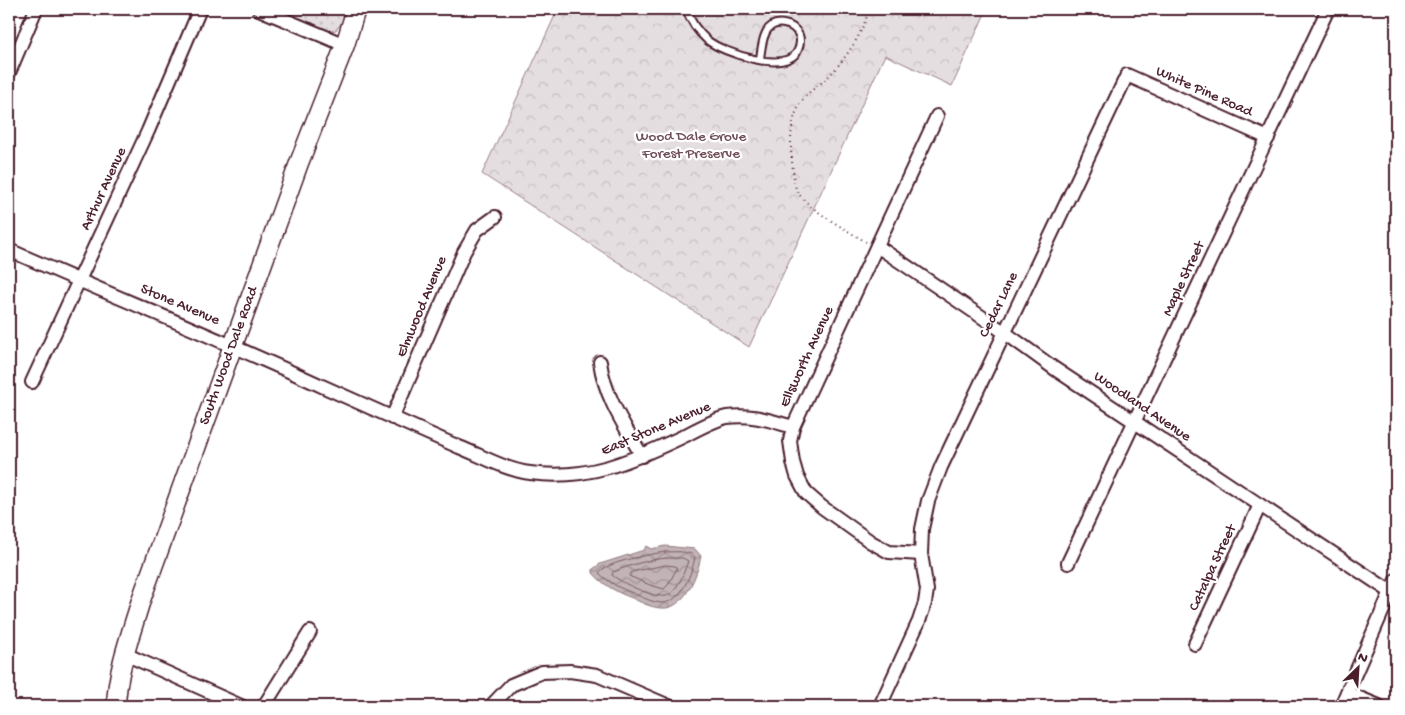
<svg xmlns="http://www.w3.org/2000/svg" width="1405" height="715" viewBox="0 0 1405 715" font-family="'Gochi Hand',sans-serif">
<style>
.grass{fill:url(#grass-dots);stroke:#987e86}
.park{fill:url(#park-crowns);stroke:#987e86}
.water{fill:url(#water-waves);stroke:#91787e}
.lines{fill:none;stroke-linecap:round;stroke-linejoin:round}
.shore{stroke:#7a5a63;stroke-width:1}
.service-casing{stroke:#4a1f2b;stroke-width:10}
.minor-casing{stroke:#4a1f2b;stroke-width:16}
.secondary-casing{stroke:#4a1f2b;stroke-width:21}
.path{stroke:#4a1f2b;stroke-width:2;stroke-dasharray:1 4;stroke-linecap:butt}
.service{stroke:#fff;stroke-width:6}
.minor{stroke:#fff;stroke-width:12}
.secondary{stroke:#fff;stroke-width:18}
.labels{text-anchor:middle;dominant-baseline:central;stroke-width:4.5;stroke-linejoin:round;paint-order:stroke}
.street-label{font-size:15px;fill:#4a1f2b;stroke:#fff}
.park-label{font-size:15px;fill:#714f58;stroke:#fff}
</style>
<defs>
<pattern id="grass-dots" width="8" height="8" patternUnits="userSpaceOnUse" patternTransform="scale(1.25)"><rect width="8" height="8" fill="#e5dee0"/><path d="M2 2h.1M6 6h.1" fill="none" stroke="#c6bec0" stroke-width="1.8" stroke-linecap="round"/></pattern>
<pattern id="park-crowns" width="20" height="18" patternUnits="userSpaceOnUse" patternTransform="scale(1.25)"><rect width="20" height="18" fill="#e5dee0"/><path d="M2 6a3 3 0 1 1 6 0M12 15a3 3 0 1 1 6 0" fill="none" stroke="#c6bec0"/></pattern>
<pattern id="water-waves" width="16" height="10" patternUnits="userSpaceOnUse" patternTransform="scale(1.25)"><rect width="16" height="10" fill="#c1b3b6"/><path d="M0 5q4-4 8 0t8 0" fill="none" stroke="#9f9194"/></pattern>
</defs>
<rect width="100%" height="100%" fill="#fff"/>
<filter id="ink" filterUnits="userSpaceOnUse"><feTurbulence type="fractalNoise" baseFrequency=".02" numOctaves="2"/><feDisplacementMap in="SourceGraphic" scale="10" xChannelSelector="R" yChannelSelector="G"/><feConvolveMatrix kernelMatrix="1 2 1 2 8 2 1 2 1" color-interpolation-filters="sRGB"/></filter>
<g filter="url(#ink)">
<polygon class="grass" points="278,9 347,9 343,21 336,30 329,31"/>
<polygon class="park" points="558,9 987,9 952,86 885,55 749,347 482,174"/>
<path class="water" d="M646,546L651,549L665,546L695,549L701,556C698,573 686,606 666,608C654,609 642,603 632,598C618,593 603,585 593,573V569L600,564L644,550Z"/>
<g class="lines">
<g class="shore">
<path d="M665,552C675,552 689,550 695,557C692,572 682,602 663,603C653,603 642,597 633,593C621,589 608,582 599,573C605,562 652,554 665,552Z"/>
<path d="M666,558H683L688,561C684,572 679,588 669,595C658,601 620,582 612,575L613,572C631,565 647,560 666,558Z"/>
<polygon points="666,565 675,566 677,568 668,585 664,589 650,585 629,576 632,572"/>
</g>
<g class="service-casing">
<path id="service" d="M686,9C690,20 698,32 707,40C723,53 788,75 798,50C800,45 801,40 799,35C796,29 791,25 784,24C763,20 762,45 760,59"/>
</g>
<g class="minor-casing">
<g id="minor">
<polyline points="259,9 345,45"/>
<polyline points="9,73 36,9"/>
<polyline points="877,246 1004,332 1055,369 1391,592"/>
<path d="M9,250C113,296 220,339 324,387C368,407 414,427 459,447C482,456 506,470 530,473C587,481 631,461 680,438C692,432 715,419 727,417C753,414 768,420 793,427"/>
<path d="M600,362C605,397 624,425 642,456"/>
<polyline points="32,382 148,131 200,9"/>
<polyline points="392,418 464,252 477,230 495,217"/>
<polyline points="921,554 889,552 871,542 822,507 806,493 797,476 793,462 790,441 793,427 937,116"/>
<polyline points="1068,563 1328,9"/>
<polyline points="1195,644 1260,505"/>
<polyline points="125,654 241,706"/>
<polyline points="1347,693 1379,706"/>
<polyline points="264,706 310,632"/>
<polyline points="491,706 511,685 542,672 570,671 597,675 669,706"/>
<polyline points="880,706 919,621 925,603 927,590 921,554 922,529 928,501 941,467 1127,75 1268,138"/>
<polyline points="1341,706 1396,580"/>
</g>
</g>
<g class="secondary-casing">
<path id="secondary" d="M116,706C117,670 131,634 141,600L299,163L345,45L356,9"/>
</g>
<path class="path" d="M866,242C847,230 811,211 798,193C794,186 794,178 793,171C790,145 788,118 805,97C812,89 821,84 828,77C846,58 863,34 869,9"/>
<use href="#service" class="service"/>
<use href="#minor" class="minor"/>
<use href="#secondary" class="secondary"/>
</g>
</g>
<g class="labels">
<g class="street-label">
<text transform="translate(1204 92) rotate(24)">White Pine Road</text>
<text transform="translate(104 189) rotate(-65)">Arthur Avenue</text>
<text transform="translate(1184 279) rotate(-65)">Maple Street</text>
<text transform="translate(180 305) rotate(23)">Stone Avenue</text>
<text transform="translate(999 305) rotate(-64)">Cedar Lane</text>
<text transform="translate(422 307) rotate(-67)">Elmwood Avenue</text>
<text transform="translate(229 356) rotate(-70)">South Wood Dale Road</text>
<text transform="translate(807 357) rotate(-65)">Ellsworth Avenue</text>
<text transform="translate(1142 407) rotate(34)">Woodland Avenue</text>
<text transform="translate(656 429) rotate(-23)">East Stone Avenue</text>
<text transform="translate(1213 568) rotate(-65)">Catalpa Street</text>
</g>
<g class="park-label">
<text x="691" y="137">Wood Dale Grove<tspan x="691" dy="17">Forest Preserve</tspan></text>
</g>
</g>
<rect width="1405" height="715" fill="none" stroke="#fff" stroke-width="30"/>
<rect x="15" y="15" width="1375" height="685" fill="none" stroke="#4a1f2b" stroke-width="2" filter="url(#ink)"/>
<g transform="translate(1358 668) rotate(25)" stroke="#ffffff" stroke-width="4" paint-order="stroke">
<path d="M0-4L9 19L0 12L-9 19Z" fill="#4a1f2b"/>
<text y="-8" font-size="14" font-weight="bold" text-anchor="middle" fill="#4a1f2b">N</text>
</g>
</svg>
